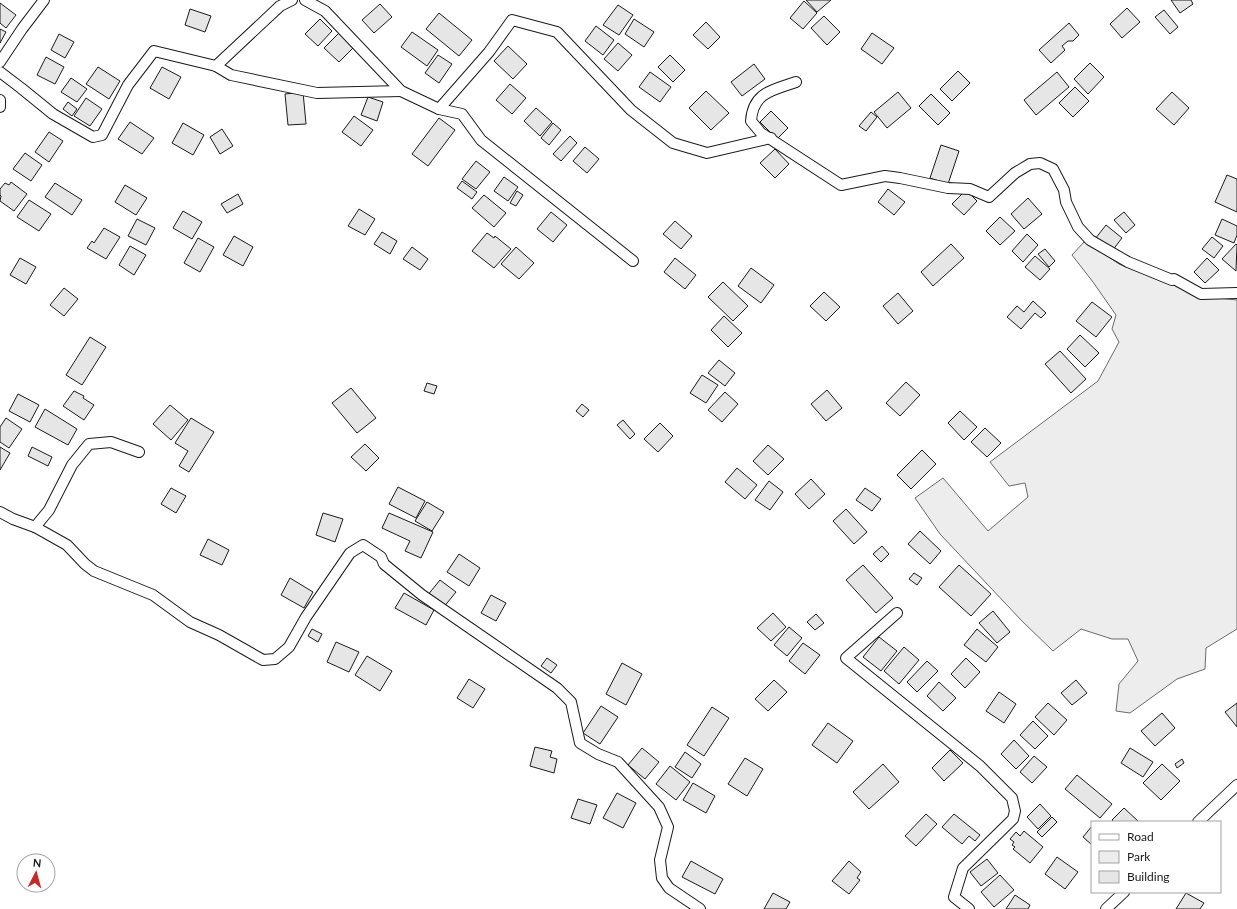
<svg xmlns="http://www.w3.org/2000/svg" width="1237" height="909" viewBox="0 0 1237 909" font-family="Lato,sans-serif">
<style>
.green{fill:#ededed;stroke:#6a6a6a}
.building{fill:#e6e6e6;stroke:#1a1a1a}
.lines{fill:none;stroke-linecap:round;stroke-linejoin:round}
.minor-casing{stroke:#1a1a1a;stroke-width:12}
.minor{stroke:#fff;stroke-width:10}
</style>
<rect width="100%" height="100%" fill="#fff"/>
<polygon class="green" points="1084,242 1095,247 1119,264 1162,281 1208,297 1237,300 1237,629 1206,648 1205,669 1177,679 1130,713 1116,711 1119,684 1138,661 1128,639 1112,639 1081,629 1053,651 1022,621 940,534 915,498 943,478 988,531 1028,497 1025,483 1009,486 990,462 1098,381 1119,342 1112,329 1116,315 1093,282 1072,255"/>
<g class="building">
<polygon points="806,0 831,0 817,12"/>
<polygon points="1171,0 1191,0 1193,4 1180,13"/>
<polygon points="804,1 817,13 803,29 790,18"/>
<polygon points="0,3 16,15 6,28 0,23"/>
<polygon points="380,4 392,17 374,33 362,20"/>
<polygon points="618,5 633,15 619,35 603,25"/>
<polygon points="1127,8 1140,22 1122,38 1110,24"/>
<polygon points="190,9 211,16 205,32 185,25"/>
<polygon points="1164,10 1178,27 1170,34 1155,17"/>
<polygon points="439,13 472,40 459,56 426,29"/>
<polygon points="824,16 840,32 827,45 811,28"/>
<polygon points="320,19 332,31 318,46 305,34"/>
<polygon points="634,19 654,32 644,47 625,34"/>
<polygon points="706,22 720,37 708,49 693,35"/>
<polygon points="1069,23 1079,35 1073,41 1068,41 1062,46 1065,50 1051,63 1039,50"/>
<polygon points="596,26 614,40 603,55 585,41"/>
<polygon points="0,29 6,32 0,43"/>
<polygon points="340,32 355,46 339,62 324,48"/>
<polygon points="412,32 438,50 427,66 401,47"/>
<polygon points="872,33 894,48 882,64 861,49"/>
<polygon points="59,34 74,42 65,58 51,50"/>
<polygon points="618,43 632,55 618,71 604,59"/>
<polygon points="508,46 527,64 513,79 494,61"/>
<polygon points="438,55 452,64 439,83 425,73"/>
<polygon points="670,55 685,70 673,82 658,67"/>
<polygon points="46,57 64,67 55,84 37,75"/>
<polygon points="1090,63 1104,77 1088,94 1074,79"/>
<polygon points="754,64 765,79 742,96 731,82"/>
<polygon points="98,67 120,81 109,99 86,84"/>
<polygon points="162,67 181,77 169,99 150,88"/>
<polygon points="958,71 970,83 952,101 940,89"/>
<polygon points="650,72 671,87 660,102 639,87"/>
<polygon points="1057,72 1069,87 1036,115 1024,100"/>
<polygon points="71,78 87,89 77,102 61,92"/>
<polygon points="510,84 526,98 512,114 496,100"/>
<polygon points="1075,87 1089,101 1073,117 1059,103"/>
<polygon points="706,91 729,113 711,130 689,108"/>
<polygon points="303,92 306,124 288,125 285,94"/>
<polygon points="898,92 911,108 887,128 874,112"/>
<polygon points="1172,92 1189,108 1174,125 1156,109"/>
<polygon points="931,94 950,113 938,125 919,106"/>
<polygon points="368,97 383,102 377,121 361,115"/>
<polygon points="86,98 102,109 90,126 74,116"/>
<polygon points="68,102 77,109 72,116 63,109"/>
<polygon points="536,108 552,122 540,136 524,121"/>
<polygon points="771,111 788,128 777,139 760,122"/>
<polygon points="871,112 877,117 866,131 859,126"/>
<polygon points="354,116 373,130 361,146 342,132"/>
<polygon points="439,118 455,130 428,166 412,154"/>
<polygon points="130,122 154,138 142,154 118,139"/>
<polygon points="183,123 204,135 193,155 172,143"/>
<polygon points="553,123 561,130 549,145 541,138"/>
<polygon points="222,129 233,146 220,154 210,137"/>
<polygon points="49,132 63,141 49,162 35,152"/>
<polygon points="570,136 577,143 561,161 553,154"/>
<polygon points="941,145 959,151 948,184 930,178"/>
<polygon points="585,147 599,159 587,173 573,161"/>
<polygon points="775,149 789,164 775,178 760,163"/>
<polygon points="25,153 42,165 31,181 13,169"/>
<polygon points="476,161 490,172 476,189 462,179"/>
<polygon points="1227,175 1237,179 1237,212 1215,202"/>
<polygon points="504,177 518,187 508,201 494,191"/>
<polygon points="462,181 477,192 472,199 457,188"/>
<polygon points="11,182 27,194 14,211 0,201 1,196 0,195 0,189 5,183 9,185"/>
<polygon points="55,183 82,200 72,215 45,197"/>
<polygon points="125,185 147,198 136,215 115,202"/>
<polygon points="888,189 905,202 894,215 878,202"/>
<polygon points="966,190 977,201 964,215 952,204"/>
<polygon points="517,191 523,195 516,206 510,203"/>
<polygon points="238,194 243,204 227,213 221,204"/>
<polygon points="484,195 506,213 494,227 472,208"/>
<polygon points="1028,198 1042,214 1024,229 1011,214"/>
<polygon points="29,200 51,214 39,231 17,217"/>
<polygon points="359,209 375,219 365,235 348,226"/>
<polygon points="183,211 202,222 192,239 173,228"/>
<polygon points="551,212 567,225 553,242 537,229"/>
<polygon points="1124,212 1135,225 1126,233 1114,220"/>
<polygon points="1000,217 1015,231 1000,245 986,231"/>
<polygon points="137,219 155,228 146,245 128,236"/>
<polygon points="1222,219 1237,226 1237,235 1234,243 1215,235"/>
<polygon points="675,221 692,236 681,249 663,234"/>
<polygon points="1106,225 1122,238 1112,251 1095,239"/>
<polygon points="104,228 120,237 106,259 87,248 92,241 94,243"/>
<polygon points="382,232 397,241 390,254 374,244"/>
<polygon points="487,233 494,238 495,236 511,249 494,268 472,251"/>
<polygon points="1027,234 1038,245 1023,262 1012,251"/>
<polygon points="234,236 253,247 243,266 223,255"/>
<polygon points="1212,237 1223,246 1214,258 1202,249"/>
<polygon points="198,238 214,247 200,272 184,263"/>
<polygon points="951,244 964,258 933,286 921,272"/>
<polygon points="1236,244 1237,245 1236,271 1222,259"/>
<polygon points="130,246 146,255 134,275 119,265"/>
<polygon points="412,247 428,259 420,270 403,259"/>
<polygon points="516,247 534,263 519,279 501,264"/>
<polygon points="1045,249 1055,261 1049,267 1038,254"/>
<polygon points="1035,256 1050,269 1040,280 1025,267"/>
<polygon points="20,258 36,267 26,284 10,275"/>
<polygon points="675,258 696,275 685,289 664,272"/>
<polygon points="1207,258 1219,270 1205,283 1194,272"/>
<polygon points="751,268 774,285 761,303 738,286"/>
<polygon points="723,282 748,306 733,321 708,297"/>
<polygon points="64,288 78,299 64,316 50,305"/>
<polygon points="824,292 840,307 826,321 810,306"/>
<polygon points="898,293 913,311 898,324 883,306"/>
<polygon points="1033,301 1046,313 1041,318 1035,313 1021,329 1007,317 1017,306 1024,312"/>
<polygon points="1092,302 1112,317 1096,337 1076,321"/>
<polygon points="724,316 742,333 728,347 711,330"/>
<polygon points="1080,335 1099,353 1085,367 1067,349"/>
<polygon points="90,337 106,347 82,385 66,375"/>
<polygon points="1060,351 1086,379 1071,393 1045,364"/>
<polygon points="719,360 735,373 725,386 708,373"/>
<polygon points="702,375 718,385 706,403 690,393"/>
<polygon points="906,382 920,395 900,416 886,403"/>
<polygon points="427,383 437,386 434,394 424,391"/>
<polygon points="351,388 376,418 357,433 332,403"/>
<polygon points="827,390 842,408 826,421 811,404"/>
<polygon points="74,391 84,396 83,398 94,405 84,420 63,406"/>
<polygon points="725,392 738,404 722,422 708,410"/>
<polygon points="18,394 39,405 30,422 9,411"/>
<polygon points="582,404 589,410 583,417 576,411"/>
<polygon points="170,405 188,420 171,440 153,424"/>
<polygon points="45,409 77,429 68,445 35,427"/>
<polygon points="960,411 977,427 964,440 948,423"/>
<polygon points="6,418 22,429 9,448 0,442 0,427"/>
<polygon points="191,418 214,432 189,472 179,466 188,451 175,443"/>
<polygon points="623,420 635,434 630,439 617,425"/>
<polygon points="660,423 673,436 658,452 644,439"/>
<polygon points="985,428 1001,443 987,457 971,442"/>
<polygon points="365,444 379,458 366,471 351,457"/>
<polygon points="768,445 784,459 768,475 753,461"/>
<polygon points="0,447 10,453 0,470"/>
<polygon points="32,447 52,457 48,466 28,456"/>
<polygon points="922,450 936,464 911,489 897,475"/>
<polygon points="737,468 757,485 745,499 725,482"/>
<polygon points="811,479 825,494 809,509 795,494"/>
<polygon points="769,481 783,492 770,510 755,500"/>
<polygon points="398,487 425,501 416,518 389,504"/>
<polygon points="171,488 186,496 176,513 161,504"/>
<polygon points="865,488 881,499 872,511 856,500"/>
<polygon points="427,502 444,512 432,531 415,521"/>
<polygon points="846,509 867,532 854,544 833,521"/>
<polygon points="323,513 343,519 335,542 316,535"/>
<polygon points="389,513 433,532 421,558 405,551 410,541 382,528"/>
<polygon points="920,531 941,551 930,564 908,544"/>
<polygon points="208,539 229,550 222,565 200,555"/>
<polygon points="882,546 889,554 881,562 873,554"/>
<polygon points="459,554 480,568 469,586 447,572"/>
<polygon points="863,565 893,598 876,613 846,580"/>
<polygon points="959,565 991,594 971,616 939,587"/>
<polygon points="914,573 922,578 917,585 909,579"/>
<polygon points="290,578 313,592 304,608 281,595"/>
<polygon points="440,580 456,592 443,608 427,596"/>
<polygon points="404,593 434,610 426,625 395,608"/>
<polygon points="491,595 506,603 496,621 481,613"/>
<polygon points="993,611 1010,632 997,643 979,623"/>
<polygon points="773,613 786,627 771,641 757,628"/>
<polygon points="816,614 824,623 815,630 807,622"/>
<polygon points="789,627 802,638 787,656 774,645"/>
<polygon points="312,629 322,634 318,642 308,636"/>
<polygon points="977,629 998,647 986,662 964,645"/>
<polygon points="879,637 897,651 881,671 863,657"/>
<polygon points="336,642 359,652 349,672 327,662"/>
<polygon points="803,643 820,655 805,674 789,661"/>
<polygon points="904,647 919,660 899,684 884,671"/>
<polygon points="367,656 392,671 380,691 355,675"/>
<polygon points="547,658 557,665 551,673 541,666"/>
<polygon points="966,658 980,672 965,688 951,674"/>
<polygon points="927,661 938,671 917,692 907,682"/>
<polygon points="622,663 642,674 626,705 606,694"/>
<polygon points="469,679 485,689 473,708 457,698"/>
<polygon points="774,680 787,692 768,711 755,699"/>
<polygon points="1076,680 1087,693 1072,705 1061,693"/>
<polygon points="939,682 956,698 943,711 927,696"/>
<polygon points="999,692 1016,704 1004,723 986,711"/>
<polygon points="1048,703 1067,720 1054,735 1035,717"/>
<polygon points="1237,703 1237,727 1225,712"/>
<polygon points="601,706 618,717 600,744 583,733"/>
<polygon points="712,707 729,718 704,756 687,745"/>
<polygon points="1162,713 1175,728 1155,746 1141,731"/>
<polygon points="1033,721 1048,736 1035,749 1020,735"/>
<polygon points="828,723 853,741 837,763 812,745"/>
<polygon points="1014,740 1029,756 1016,769 1001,754"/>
<polygon points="535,747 552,751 550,757 557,759 554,773 530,766"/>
<polygon points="642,748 659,762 645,779 628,765"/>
<polygon points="1130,748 1153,762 1143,777 1121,763"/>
<polygon points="950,750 963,763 944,781 932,768"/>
<polygon points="685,752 701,764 692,778 675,767"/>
<polygon points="1034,756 1047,767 1032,783 1020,772"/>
<polygon points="745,758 763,769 747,796 728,784"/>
<polygon points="1182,759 1184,763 1177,768 1175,764"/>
<polygon points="883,764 899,782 869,809 853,792"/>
<polygon points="1162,764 1180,781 1161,800 1143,783"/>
<polygon points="670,766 690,782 676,800 656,784"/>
<polygon points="1077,775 1112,804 1100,818 1065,789"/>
<polygon points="693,783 715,796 706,813 683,800"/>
<polygon points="617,793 636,803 623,828 603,818"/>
<polygon points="578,799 597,805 590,824 571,818"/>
<polygon points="1040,804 1051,816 1038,829 1027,817"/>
<polygon points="1124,808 1139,822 1114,822 1112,820"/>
<polygon points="926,814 937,824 916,846 905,836"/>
<polygon points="954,814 980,835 975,841 969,836 962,844 942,827"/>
<polygon points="1052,817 1057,822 1042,837 1037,832"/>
<polygon points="1092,826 1092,845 1083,837"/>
<polygon points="1024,831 1043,847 1030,863 1013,849 1015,847 1012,845 1014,842 1010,839 1016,832 1020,836"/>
<polygon points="1057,857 1078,872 1065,889 1045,874"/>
<polygon points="987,859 998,873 981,886 970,872"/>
<polygon points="691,861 723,879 715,894 682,877"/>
<polygon points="849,861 861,872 857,878 860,880 849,894 832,881"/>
<polygon points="1000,875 1014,890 994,907 981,892"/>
<polygon points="773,893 790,902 786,909 764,909"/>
<polygon points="1186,893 1204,903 1200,909 1176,909"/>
<polygon points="1015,895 1030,905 1028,909 1006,909"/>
</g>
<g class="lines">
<g class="minor-casing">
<g id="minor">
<polyline points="305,0 325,11 401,91 439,109 462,114 481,140 633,261"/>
<polyline points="0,62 22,29 44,0"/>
<polyline points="216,66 280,6 292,0"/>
<polyline points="0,72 21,88 53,114 93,137 102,135 128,85 154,51 216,66 231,75 317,93 401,91"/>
<path d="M796,82C773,90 753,92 751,121L761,133L841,185L885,176L900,178L948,188L970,189L989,197L1015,173L1030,164L1040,163L1053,169L1064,190L1066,202L1078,227L1090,240L1128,262L1172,280L1174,279L1201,294L1237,293"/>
<polyline points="0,100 0,107"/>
<polyline points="439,109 489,52 512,20 557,32 631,110 673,143 707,153 771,138"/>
<polyline points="0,512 13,519 35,527 67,545 85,564 94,571 153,595 190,622 219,635 263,660 275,659 289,647 306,617 350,553 363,545 381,557 384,564 422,595 557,688 571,702 580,743 598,754 618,762 659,807 668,827 660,860 662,878 669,888 700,909"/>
<polyline points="35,527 49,510 72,465 89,444 111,442 139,452"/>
<polyline points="897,613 846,658 980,766 1012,798 1015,811 1013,819 963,868 954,897 969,909"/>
<polyline points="1198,822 1237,785"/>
<polyline points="1106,909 1124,892"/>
</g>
</g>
<use href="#minor" class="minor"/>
</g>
<rect x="1091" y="821" width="130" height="72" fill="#ffffff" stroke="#a3a3a3"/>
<rect x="1099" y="834" width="20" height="6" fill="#ffffff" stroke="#a3a3a3"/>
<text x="1127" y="841" font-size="12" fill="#1a1a1a">Road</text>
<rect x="1099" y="851" width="20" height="12" fill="#ededed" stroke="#a3a3a3"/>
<text x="1127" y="861" font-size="12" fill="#1a1a1a">Park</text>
<rect x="1099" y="871" width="20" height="12" fill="#e6e6e6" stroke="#a3a3a3"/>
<text x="1127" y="881" font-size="12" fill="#1a1a1a">Building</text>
<g transform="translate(36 873) rotate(6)"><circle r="19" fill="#ffffff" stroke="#a3a3a3"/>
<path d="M0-3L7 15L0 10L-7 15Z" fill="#c62828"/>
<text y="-6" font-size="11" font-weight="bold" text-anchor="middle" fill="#1a1a1a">N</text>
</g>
</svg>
